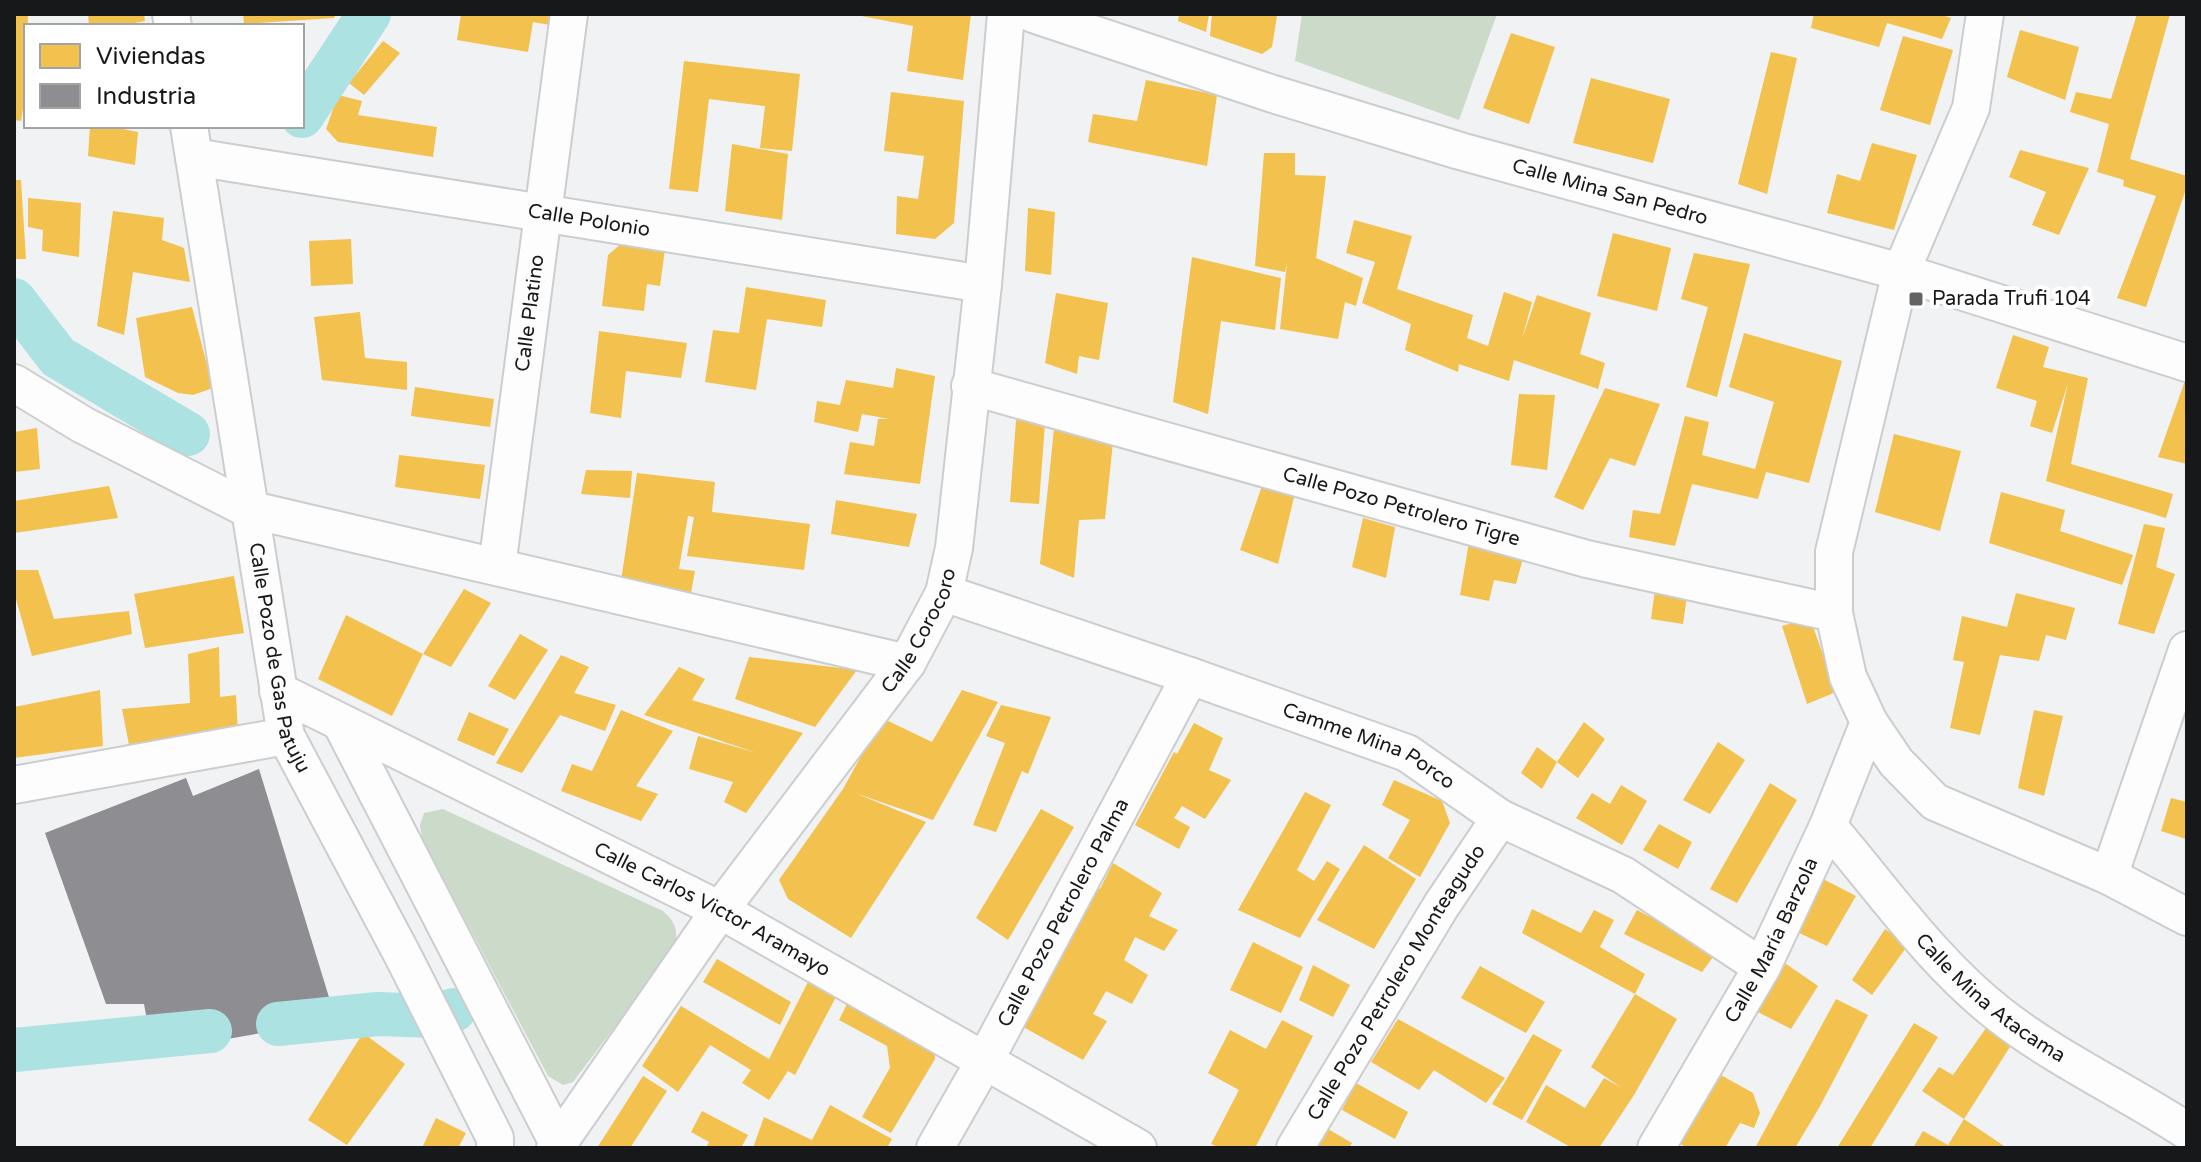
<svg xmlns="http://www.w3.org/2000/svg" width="2201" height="1162" viewBox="0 0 2201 1162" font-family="'Varela Round',sans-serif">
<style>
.green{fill:#ccdbc9}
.homes{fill:#f2c14e}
.industry{fill:#8d8d92}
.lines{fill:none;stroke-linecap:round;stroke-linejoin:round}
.canal{stroke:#ade2e2;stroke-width:44}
.street-casing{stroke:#cccdce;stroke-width:40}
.street{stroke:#fdfdfd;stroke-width:36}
.poi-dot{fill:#636466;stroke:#fff;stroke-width:3}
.labels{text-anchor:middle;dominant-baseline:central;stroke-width:8;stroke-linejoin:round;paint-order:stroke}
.street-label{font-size:20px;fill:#171819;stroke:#fff}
.poi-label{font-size:20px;fill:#171819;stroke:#fff;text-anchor:start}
</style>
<rect width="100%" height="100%" fill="#f1f2f4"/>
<g class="green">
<polygon points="1302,14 1497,14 1459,120 1295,61"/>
<path d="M443,809L663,911C676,922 679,933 674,949L573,1082L563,1085L548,1076L422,838L420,825L424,813Z"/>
</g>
<g class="homes">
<polygon points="14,14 28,14 26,89 21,121 14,120"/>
<polygon points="88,14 144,14 145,21 118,26 89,26"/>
<polygon points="243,14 336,14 334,18 244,24"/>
<polygon points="461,14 559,14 556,26 533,22 528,52 457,40"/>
<polygon points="851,14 971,14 963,80 907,71 913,26"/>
<polygon points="1179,14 1209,14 1206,32 1178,21"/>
<polygon points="1212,14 1271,14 1277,16 1272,47 1262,54 1210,36"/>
<polygon points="1814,14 1939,14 1951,18 1942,39 1887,23 1879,47 1811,28"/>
<polygon points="2137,14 2170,14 2130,159 2187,176 2187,186 2146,307 2117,298 2156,196 2123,186 2124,180 2097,172 2109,124 2070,112 2076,92 2111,99"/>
<polygon points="2020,30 2079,47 2065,100 2007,77"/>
<polygon points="1511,33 1555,47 1529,124 1483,108"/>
<polygon points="1903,36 1953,50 1930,125 1880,110"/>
<polygon points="383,41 400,53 364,95 349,83"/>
<polygon points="1771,52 1797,58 1767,194 1738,184"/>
<polygon points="684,61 800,74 792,151 760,148 765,106 709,99 698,192 669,189"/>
<polygon points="1591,78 1670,99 1653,163 1573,143"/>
<polygon points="1146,80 1217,95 1207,166 1088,142 1093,114 1137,121"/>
<polygon points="891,92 964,101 954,223 935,239 896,234 897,196 918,199 924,156 884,151"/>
<polygon points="338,95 362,101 358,115 437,127 433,157 338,142 326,129"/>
<polygon points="90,126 108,126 138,132 135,165 88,156"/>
<polygon points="1872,143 1917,155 1894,230 1827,213 1837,174 1860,181"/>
<polygon points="732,144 788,154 782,220 725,211"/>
<polygon points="2020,150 2089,168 2059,235 2032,225 2046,192 2009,177"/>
<polygon points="1264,153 1295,153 1295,175 1326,176 1316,258 1363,278 1356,306 1345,302 1338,339 1280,329 1287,263 1285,272 1255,266"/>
<polygon points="14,180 21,180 26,259 14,259"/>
<polygon points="28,198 81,203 79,257 42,251 43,230 28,227"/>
<polygon points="1028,208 1055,212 1051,275 1025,271"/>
<polygon points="113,211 164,218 162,240 184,248 190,282 133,272 124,335 97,326"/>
<polygon points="1354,220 1412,236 1397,289 1473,315 1467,338 1488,346 1504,292 1532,302 1522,339 1537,295 1591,313 1580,354 1605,363 1598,389 1514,360 1509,381 1459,364 1458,372 1405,350 1411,324 1362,303 1375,262 1346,253"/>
<polygon points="1613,233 1671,248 1657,311 1597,296"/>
<polygon points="351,239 353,284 311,286 309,241"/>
<polygon points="622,243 665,249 660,286 647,284 644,311 602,306 608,255"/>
<polygon points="1694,253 1750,264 1717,397 1686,387 1708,307 1681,299"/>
<polygon points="1192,257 1281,278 1275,330 1221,321 1208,414 1173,402"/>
<polygon points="746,287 826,300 822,327 767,319 756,390 705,382 713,330 739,333"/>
<polygon points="1056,293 1108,303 1099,360 1079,356 1077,374 1045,363"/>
<polygon points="192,307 213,388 193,395 178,393 145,377 136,318"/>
<polygon points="360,312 365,358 407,362 407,390 322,380 314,317"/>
<polygon points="599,331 687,343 681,378 626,371 621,418 590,413"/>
<polygon points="1744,333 1842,361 1809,483 1766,472 1758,499 1692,484 1675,546 1629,537 1633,510 1660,514 1685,416 1709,422 1702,455 1755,469 1774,402 1729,387"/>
<polygon points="2013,335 2049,347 2043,367 2088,378 2071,464 2173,494 2166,518 2046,481 2068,383 2052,433 2030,426 2037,401 1996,388"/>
<polygon points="896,368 935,376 920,484 844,474 850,442 874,446 878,419 889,419 862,414 858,432 814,422 817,401 840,405 846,380 893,388"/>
<polygon points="2187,375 2187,464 2158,457"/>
<polygon points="415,387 494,399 490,427 411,416"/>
<polygon points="1605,388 1660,404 1635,466 1610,458 1583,510 1554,497"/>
<polygon points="1519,394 1555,395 1547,470 1511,465"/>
<polygon points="1016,420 1045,424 1039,504 1010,502"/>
<polygon points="37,428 40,469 14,472 14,432"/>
<polygon points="1054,429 1113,442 1105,519 1079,520 1074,578 1040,564"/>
<polygon points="1894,434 1961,451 1940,531 1875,512"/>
<polygon points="399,455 485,465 480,499 395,487"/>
<polygon points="586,470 632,471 630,498 581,494"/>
<polygon points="637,473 715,482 712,512 810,524 804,570 687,556 694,517 688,516 679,569 695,571 690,598 620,588"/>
<polygon points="1264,480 1295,493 1278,564 1240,550"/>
<polygon points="109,486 118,518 14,533 14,501"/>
<polygon points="2001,492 2065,510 2060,531 2133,555 2122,585 1989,543"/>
<polygon points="836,500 917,514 909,547 831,534"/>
<polygon points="1363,518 1395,527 1386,578 1352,567"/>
<polygon points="2144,524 2165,528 2156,567 2175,574 2154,634 2118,624"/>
<polygon points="1469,542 1523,558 1516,584 1494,580 1489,601 1460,595"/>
<polygon points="14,570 38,570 54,619 129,611 132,634 32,656 14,592"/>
<polygon points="234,576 244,633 145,648 134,594"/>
<polygon points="1656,582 1688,589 1683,624 1651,619"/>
<polygon points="464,589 491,603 451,667 423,654 392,716 318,679 346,615 423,654"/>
<polygon points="2016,593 2075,608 2066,640 2046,635 2039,661 2000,655 1980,735 1950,728 1964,662 1953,660 1962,616 2007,627"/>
<polygon points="1810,618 1836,692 1807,704 1782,626"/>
<polygon points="520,634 548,650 515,700 488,686"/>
<polygon points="219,647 220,697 236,695 238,734 130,750 122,709 190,703 188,654"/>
<polygon points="561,655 589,667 574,693 616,705 605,731 560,715 522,773 496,763"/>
<polygon points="749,657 857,670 815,727 735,699"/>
<polygon points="679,667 705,679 692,700 803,733 746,813 724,802 733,782 689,769 698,736 757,753 644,715"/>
<polygon points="100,690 103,746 14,758 14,707"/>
<polygon points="962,690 998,702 933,820 855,793 926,822 851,938 788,899 779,880 843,789 882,718 932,742"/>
<polygon points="1001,705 1051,717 1028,774 1022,771 996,832 973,825 1005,743 986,736"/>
<polygon points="621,710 673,731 636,786 658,794 641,821 561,791 572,764 592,771"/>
<polygon points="2034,710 2063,716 2044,796 2018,788"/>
<polygon points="469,712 509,729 494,756 457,740"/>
<polygon points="1584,722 1605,739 1578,778 1557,762"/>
<polygon points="1194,723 1223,738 1209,770 1231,780 1205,819 1182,806 1174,818 1190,827 1179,849 1135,825 1174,752 1177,754"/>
<polygon points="1718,742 1745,760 1710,814 1683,800"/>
<polygon points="1537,747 1557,762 1542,789 1521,773"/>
<polygon points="1394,780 1442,801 1450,823 1420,877 1388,858 1410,820 1382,805"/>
<polygon points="1770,783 1797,800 1737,903 1710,889"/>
<polygon points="1621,785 1647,801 1622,845 1576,818 1592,793 1610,804"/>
<polygon points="1305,792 1331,805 1297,870 1314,881 1327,861 1340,869 1300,938 1238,910"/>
<polygon points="2171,798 2187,802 2186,839 2161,831"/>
<polygon points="1041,809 1074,827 1008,940 976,918"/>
<polygon points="1659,824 1692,842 1678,869 1643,850"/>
<polygon points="1364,845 1416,879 1374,949 1317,920"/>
<polygon points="1113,863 1162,893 1149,916 1178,930 1164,951 1135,937 1124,960 1148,975 1132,1004 1106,991 1093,1014 1107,1021 1083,1060 1016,1023 1091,885 1100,889"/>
<polygon points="1823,879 1856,896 1827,946 1795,931"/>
<polygon points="1532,909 1581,933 1594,910 1614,920 1600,947 1645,974 1635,994 1522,933"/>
<polygon points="1637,910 1710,949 1713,957 1702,972 1624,934"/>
<polygon points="1885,929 1908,945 1872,995 1852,980"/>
<polygon points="1253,942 1303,967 1281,1013 1230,990"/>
<polygon points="717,959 791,1002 780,1025 703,982"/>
<polygon points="1779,959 1818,986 1791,1029 1752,1009"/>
<polygon points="1313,965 1350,985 1333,1017 1299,1000"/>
<polygon points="1480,966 1545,1002 1526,1033 1461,998"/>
<polygon points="810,978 838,993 795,1075 788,1071 769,1100 742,1083 751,1070 710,1045 678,1092 642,1066 681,1006 769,1059"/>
<polygon points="1635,994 1677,1019 1634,1095 1599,1148 1572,1148 1526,1122 1546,1085 1585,1108 1604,1078 1622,1088 1591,1067"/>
<polygon points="851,996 933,1043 935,1059 891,1133 862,1117 890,1068 887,1046 839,1020"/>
<polygon points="1836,999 1868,1015 1819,1108 1795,1148 1755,1148"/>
<polygon points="1398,1019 1505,1078 1486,1103 1434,1070 1419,1090 1371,1062"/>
<polygon points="1282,1020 1313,1036 1255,1148 1220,1148 1211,1144 1239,1090 1208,1073 1230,1030 1266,1049"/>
<polygon points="1991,1021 2015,1039 1964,1119 1922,1091 1939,1067 1953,1075"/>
<polygon points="1914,1023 1938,1037 1870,1148 1837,1148"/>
<polygon points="363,1033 405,1064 347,1145 308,1120"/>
<polygon points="1533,1034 1562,1050 1522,1120 1492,1104"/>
<polygon points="1712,1070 1753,1093 1760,1113 1754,1128 1740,1123 1725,1148 1687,1148 1671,1138"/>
<polygon points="643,1076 667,1091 630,1148 597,1148"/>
<polygon points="1356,1083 1408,1112 1395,1139 1342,1110"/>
<polygon points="830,1105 892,1139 887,1148 753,1148 764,1117 812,1140"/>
<polygon points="702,1111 748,1135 741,1148 706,1148 709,1142 691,1132"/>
<polygon points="436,1118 466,1133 458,1148 422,1148"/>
<polygon points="1964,1119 2007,1148 1913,1148 1923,1131 1948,1145"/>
<polygon points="1328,1129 1352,1143 1349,1148 1317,1148"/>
</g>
<polygon class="industry" points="259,769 336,1020 153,1052 144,1004 106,1004 45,833 186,778 193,796"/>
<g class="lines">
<g class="canal">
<polyline points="302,116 369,14"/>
<polyline points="14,300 58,357 188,434"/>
<polyline points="278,1024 378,1014 433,1016 454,1010"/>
<polyline points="14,1050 210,1031"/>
</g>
<g class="street-casing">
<g id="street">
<polyline points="171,14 173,26"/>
<path id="s1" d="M1033,14L1273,94L1460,151L1901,272L2187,363"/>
<polyline points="1985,14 1971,108 1901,272 1834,552 1834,613 1848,677 1869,722 1896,762 1935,802 2109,876 2187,917"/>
<path id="s2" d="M189,126L286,736L402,954L495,1138V1148"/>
<path id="s3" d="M194,157L983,284"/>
<polyline points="14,383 83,425 248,509 907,663"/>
<path id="s4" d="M970,386L1587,559L1834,613"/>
<path id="s5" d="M497,567L569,14"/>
<path id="s6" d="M944,593L1190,676L1407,753L1500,818L1623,875L1762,967"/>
<path id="s7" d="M278,691L720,910L1138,1148"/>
<polyline points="342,725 558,1143"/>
<polyline points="14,785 286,736"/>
<path id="s8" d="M1828,826C1883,890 1933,963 2000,1015C2058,1060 2126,1091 2187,1131"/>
<polyline points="2109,876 2187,650"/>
<path id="s9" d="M555,1148L720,910L907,663L944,593L954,548L983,284L1006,14"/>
<path id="s10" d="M935,1148L985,1060L1190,676"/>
<path id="s11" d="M1295,1148L1441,906L1500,818"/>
<path id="s12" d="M1656,1148L1762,967L1828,826L1869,722"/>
</g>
</g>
<use href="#street" class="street"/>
</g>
<rect class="poi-dot" x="1908" y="291" width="16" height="16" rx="4"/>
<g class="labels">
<g class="street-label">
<text stroke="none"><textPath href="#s1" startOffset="604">Calle Mina San Pedro</textPath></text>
<text stroke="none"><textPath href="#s3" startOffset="400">Calle Polonio</textPath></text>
<text stroke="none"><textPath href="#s5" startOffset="256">Calle Platino</textPath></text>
<text stroke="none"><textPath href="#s4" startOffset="448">Calle Pozo Petrolero Tigre</textPath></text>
<text stroke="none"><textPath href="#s9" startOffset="634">Calle Corocoro</textPath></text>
<text stroke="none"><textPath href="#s2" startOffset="540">Calle Pozo de Gas Patuju</textPath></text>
<text stroke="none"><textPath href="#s6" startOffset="452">Camme Mina Porco</textPath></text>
<text stroke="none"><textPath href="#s7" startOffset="486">Calle Carlos Victor Aramayo</textPath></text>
<text stroke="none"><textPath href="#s10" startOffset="268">Calle Pozo Petrolero Palma</textPath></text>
<text stroke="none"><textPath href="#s12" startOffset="238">Calle María Barzola</textPath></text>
<text stroke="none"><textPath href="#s11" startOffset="194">Calle Pozo Petrolero Monteagudo</textPath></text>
<text stroke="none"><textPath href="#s8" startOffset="238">Calle Mina Atacama</textPath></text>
</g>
<g class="poi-label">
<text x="1932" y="299">Parada Trufi 104</text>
</g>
</g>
<rect width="2201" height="1162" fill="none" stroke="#171819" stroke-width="32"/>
<rect x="24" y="24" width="280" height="104" fill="#ffffff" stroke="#a2a3a3" stroke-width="2"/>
<rect x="40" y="44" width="40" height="24" fill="#f2c14e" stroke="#a2a3a3" stroke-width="2"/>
<text x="96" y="64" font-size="24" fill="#171819">Viviendas</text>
<rect x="40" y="84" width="40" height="24" fill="#8d8d92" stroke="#a2a3a3" stroke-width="2"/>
<text x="96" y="104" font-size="24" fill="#171819">Industria</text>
</svg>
